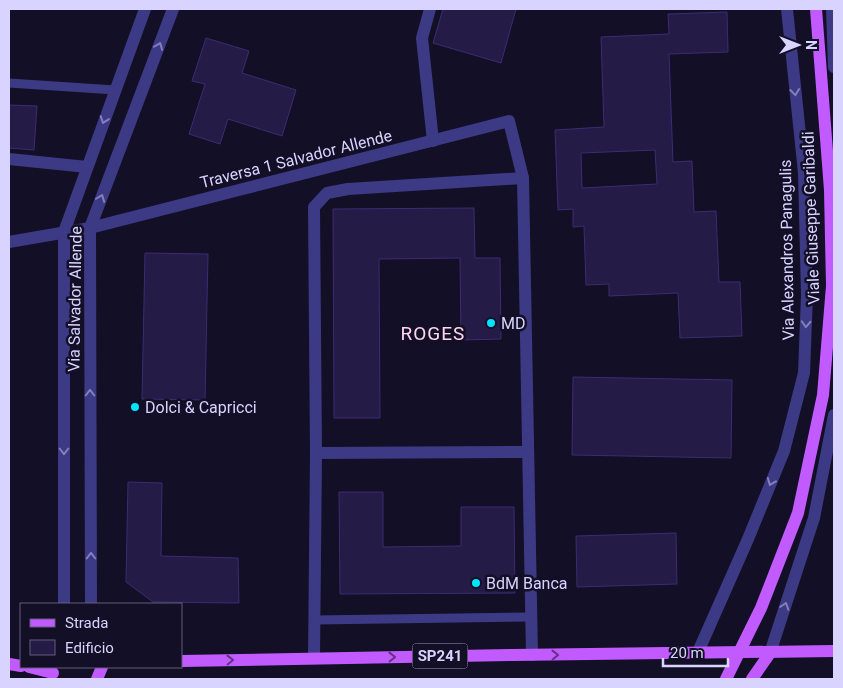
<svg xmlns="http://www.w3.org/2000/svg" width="843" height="688" viewBox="0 0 843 688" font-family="Roboto,sans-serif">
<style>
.building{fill:#241b47;stroke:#3b2d73;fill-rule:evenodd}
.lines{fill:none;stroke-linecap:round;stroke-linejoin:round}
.service{stroke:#3d3a85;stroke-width:9}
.minor{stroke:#3d3a85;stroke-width:12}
.primary{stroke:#c25bff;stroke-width:12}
.primary-bridge{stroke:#c25bff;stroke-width:12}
.oneway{stroke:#837fbc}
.oneway2{stroke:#623188}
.poi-dot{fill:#00e5ff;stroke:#130f26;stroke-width:2}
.labels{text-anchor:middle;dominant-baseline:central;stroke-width:5;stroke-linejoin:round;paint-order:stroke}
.shield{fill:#130f26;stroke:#9e99be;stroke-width:1}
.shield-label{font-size:15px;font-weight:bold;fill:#d9d4ff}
.street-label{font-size:16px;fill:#d9d4ff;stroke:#130f26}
.poi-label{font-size:16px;fill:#d9d4ff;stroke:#130f26;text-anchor:start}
.quarter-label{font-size:19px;letter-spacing:1px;fill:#ffd6f0;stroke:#130f26}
</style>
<rect width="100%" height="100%" fill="#130f26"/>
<g class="building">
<polygon points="443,9 516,9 501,63 433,43"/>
<path d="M727,12L728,52L669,54L673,162L692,161L694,212L716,211L719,282H740L742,336L680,338L678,293L609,296V284L586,285L584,226L573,227V209L558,210L555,130L604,127L601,37L669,34L668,14ZM655,150L657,184L582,188L581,153Z"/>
<polygon points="206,38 249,51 242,73 296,90 282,136 228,119 220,144 189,134 205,84 192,81"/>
<polygon points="9,105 37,106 34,150 9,148"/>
<polygon points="474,208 475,258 500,258 501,339 461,340 460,258 379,259 380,418 334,418 333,209"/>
<polygon points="145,253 208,254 205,400 142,399"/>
<polygon points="573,377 732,380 731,458 572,455"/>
<polygon points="128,482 162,483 161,556 238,558 239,603 153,602 126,582"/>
<polygon points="339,492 383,492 383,547 461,546 461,507 514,507 515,593 340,594"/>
<polygon points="676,533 677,584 577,587 576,536"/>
</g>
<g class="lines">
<g class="service">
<polyline points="9,83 115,90"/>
<polyline points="314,620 531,617"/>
</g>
<g class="minor">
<polyline points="430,9 422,38 433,141"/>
<polyline points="832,9 834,67"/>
<polyline points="9,159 87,167"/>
<polyline points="9,242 90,228 509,121 523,178 532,655"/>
<polyline points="316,453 528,452"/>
<polyline points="64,604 64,232 145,9"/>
<polyline points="91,604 90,228 173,9"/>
<polyline points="698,652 748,539 784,451 804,373 807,295 804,173 787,9"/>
<polyline points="770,653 814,518 834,415"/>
<polyline points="314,658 316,453 314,207 327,193 348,189 523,178"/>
</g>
<g class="primary">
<polyline points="181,661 512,655 834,651"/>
<polyline points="9,664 21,666"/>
<polyline points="29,667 53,673"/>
<polyline points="97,679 102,667"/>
<polyline points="752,679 770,653"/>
</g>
<polyline class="primary-bridge" points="726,679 761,608 798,513 823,395 832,286 830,190 816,9"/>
</g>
<defs><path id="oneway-chevron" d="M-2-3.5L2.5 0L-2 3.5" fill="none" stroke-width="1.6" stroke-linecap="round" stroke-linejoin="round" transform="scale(1.25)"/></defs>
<g class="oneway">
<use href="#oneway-chevron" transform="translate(159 46) rotate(-69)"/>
<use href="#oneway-chevron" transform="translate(795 92) rotate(84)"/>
<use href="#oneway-chevron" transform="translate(104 120) rotate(110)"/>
<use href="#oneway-chevron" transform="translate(101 198) rotate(-69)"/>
<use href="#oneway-chevron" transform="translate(806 324) rotate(93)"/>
<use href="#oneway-chevron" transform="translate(90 393) rotate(-90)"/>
<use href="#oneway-chevron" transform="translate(64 451) rotate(90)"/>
<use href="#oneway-chevron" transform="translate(771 482) rotate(112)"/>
<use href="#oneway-chevron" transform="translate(91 556) rotate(-90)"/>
<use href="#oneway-chevron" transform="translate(785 606) rotate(-72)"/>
</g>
<g class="oneway2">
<use href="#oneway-chevron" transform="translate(555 655) rotate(-1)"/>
<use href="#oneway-chevron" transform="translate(392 657) rotate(-1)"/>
<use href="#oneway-chevron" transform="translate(230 660) rotate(-1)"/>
</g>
<g class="poi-dot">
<circle cx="491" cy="323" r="5"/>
<circle cx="135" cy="407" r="5"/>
<circle cx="476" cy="583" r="5"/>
</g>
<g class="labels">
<rect class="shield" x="412.5" y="643.5" width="55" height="25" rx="4"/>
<g class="shield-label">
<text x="440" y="656">SP241</text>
</g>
<g class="street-label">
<text transform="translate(296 159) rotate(-14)">Traversa 1 Salvador Allende</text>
<text transform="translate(811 218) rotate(-92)">Viale Giuseppe Garibaldi</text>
<text transform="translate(787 250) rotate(-91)">Via Alexandros Panagulis</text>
<text transform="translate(75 299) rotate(-89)">Via Salvador Allende</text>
</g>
<g class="poi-label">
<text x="501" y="323">MD</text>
<text x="145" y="407">Dolci &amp; Capricci</text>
<text x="486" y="583">BdM Banca</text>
</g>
<g class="quarter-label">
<text x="433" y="333">ROGES</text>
</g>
</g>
<rect width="843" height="688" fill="none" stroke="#d9d4ff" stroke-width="20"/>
<rect x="20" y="603" width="162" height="65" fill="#130f26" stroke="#625e7d"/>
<rect x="30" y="619" width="25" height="8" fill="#c25bff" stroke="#625e7d"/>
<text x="65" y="628" font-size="15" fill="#d9d4ff">Strada</text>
<rect x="30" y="640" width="25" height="15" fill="#241b47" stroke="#625e7d"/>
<text x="65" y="653" font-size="15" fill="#d9d4ff">Edificio</text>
<g transform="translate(798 45) rotate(90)" stroke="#130f26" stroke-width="4" paint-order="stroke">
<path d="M0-4L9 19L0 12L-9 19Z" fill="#d9d4ff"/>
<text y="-8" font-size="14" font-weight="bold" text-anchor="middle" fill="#d9d4ff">N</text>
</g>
<path d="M663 658v8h65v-8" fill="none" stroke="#d9d4ff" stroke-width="2.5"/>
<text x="670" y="658" font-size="15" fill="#d9d4ff" stroke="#130f26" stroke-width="4" paint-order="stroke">20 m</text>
</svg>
